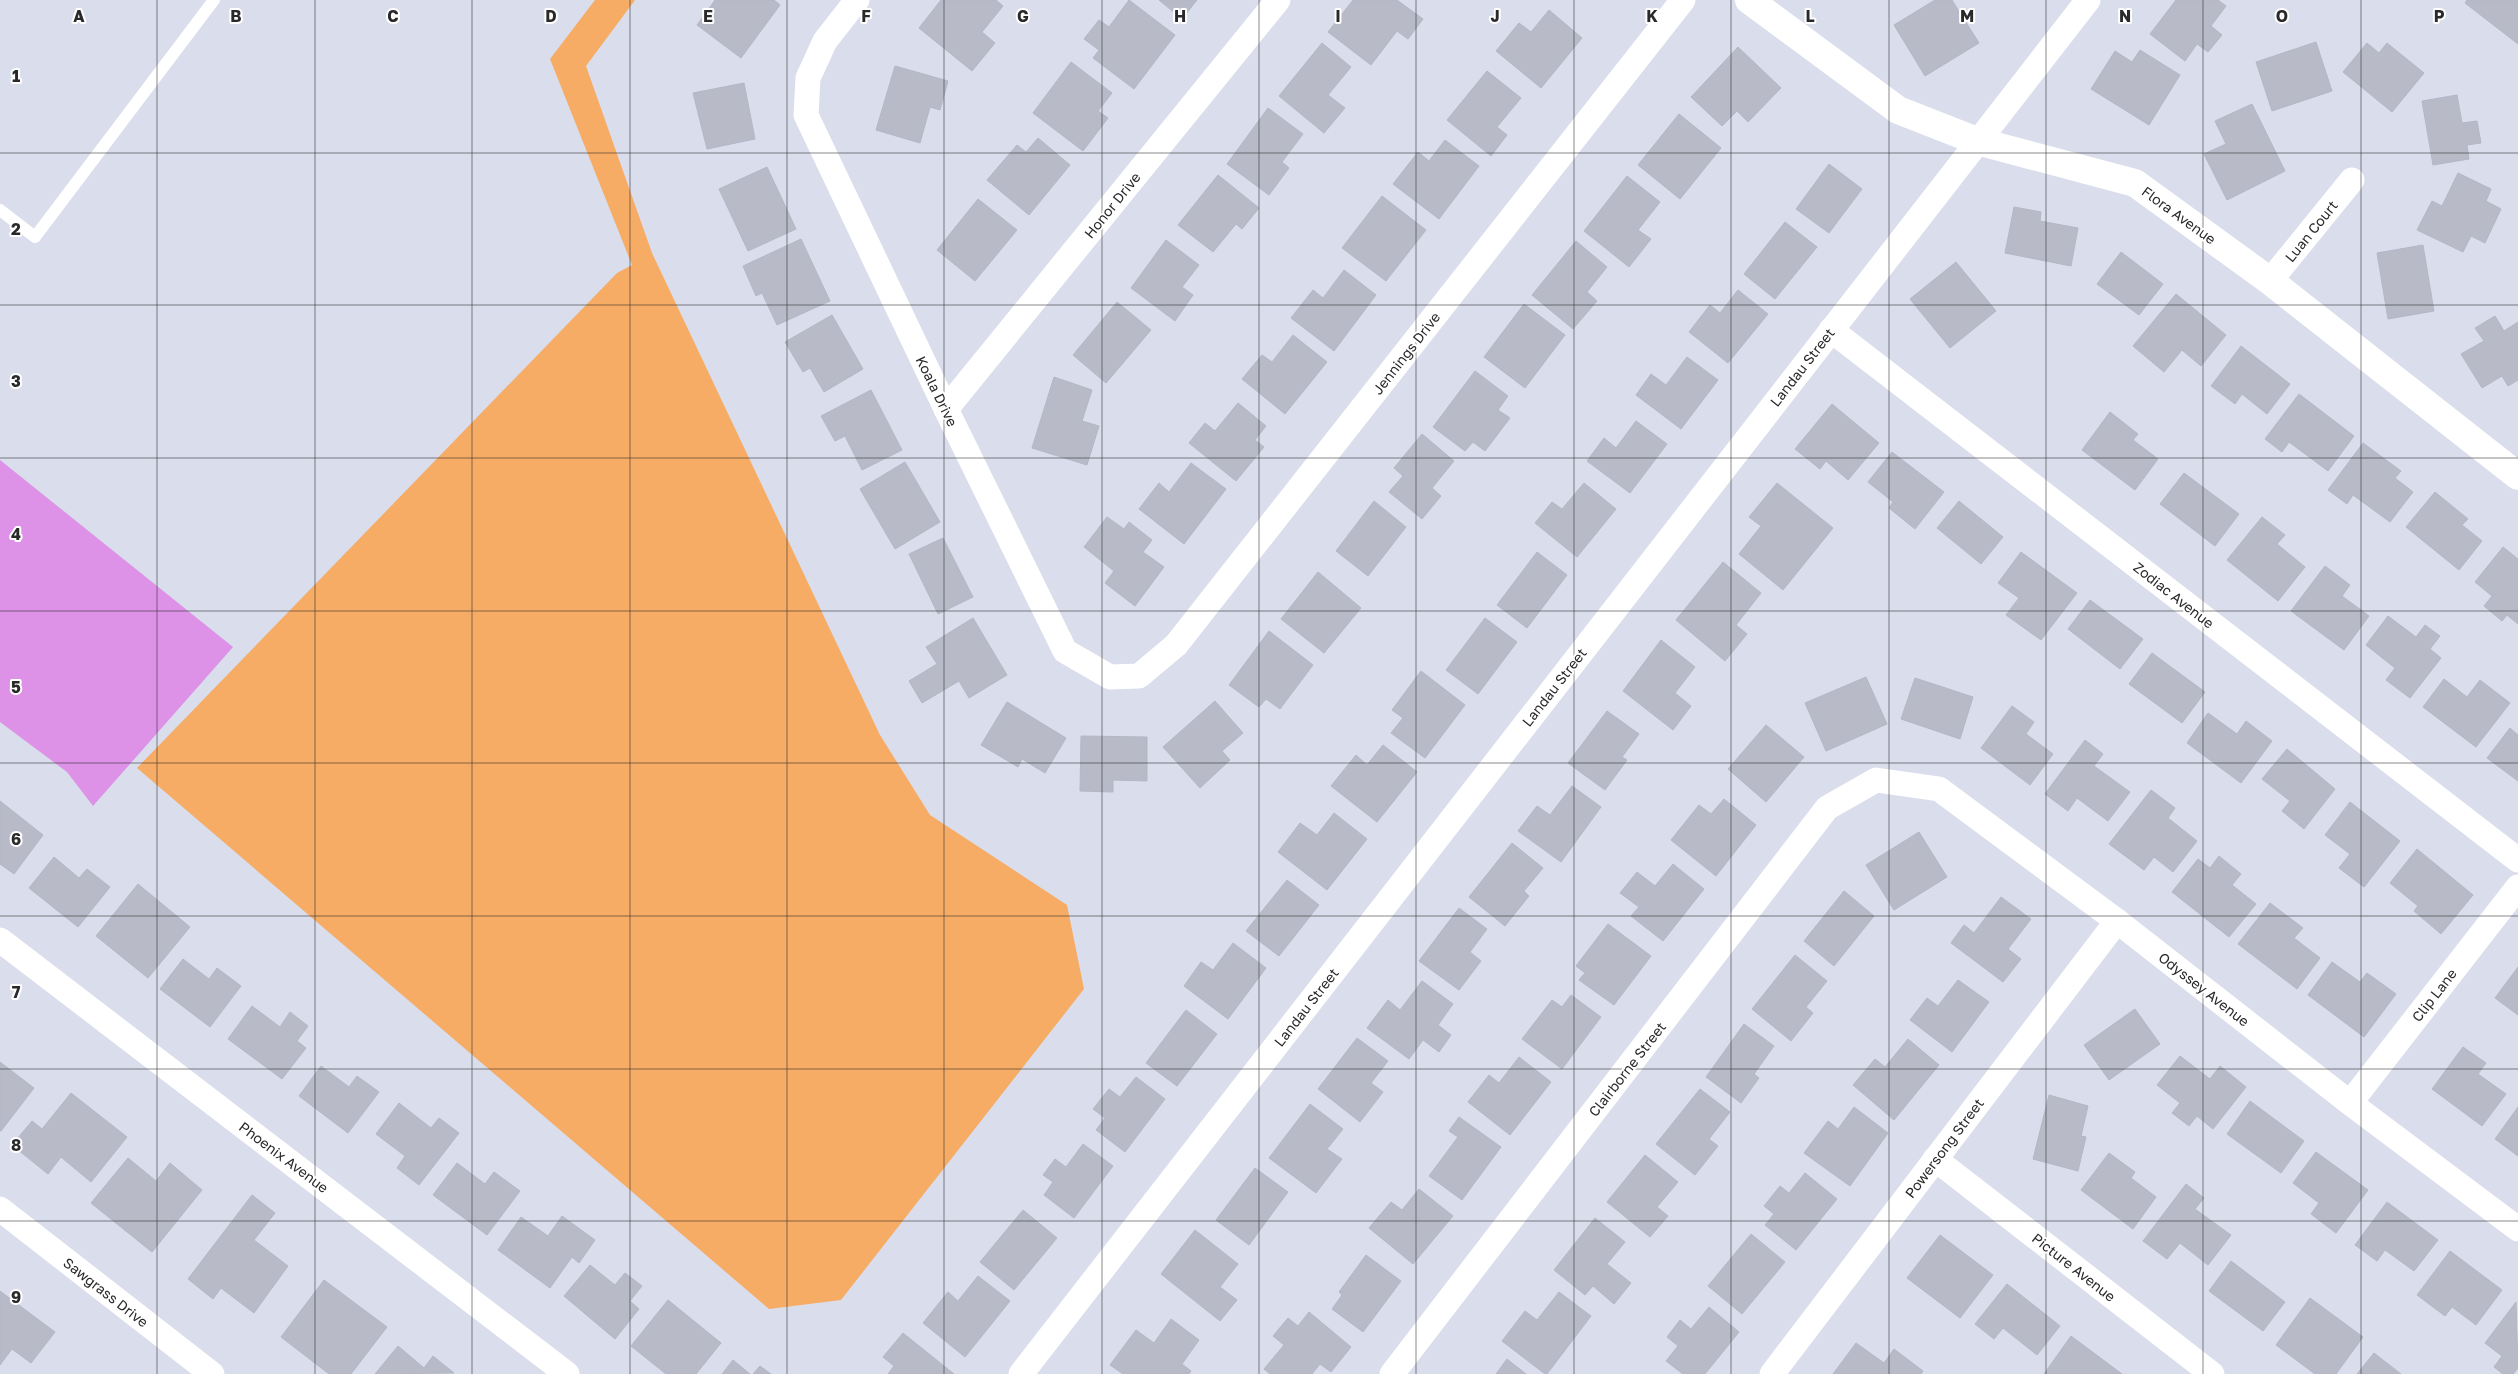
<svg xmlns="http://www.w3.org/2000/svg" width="2518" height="1374" viewBox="0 0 2518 1374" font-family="'Golos Text',sans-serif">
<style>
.green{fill:#dd92e7}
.water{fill:#f6ac65}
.building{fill:#b8bbc7;stroke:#b3b6c7}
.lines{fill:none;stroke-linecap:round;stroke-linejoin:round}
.service{stroke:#fff;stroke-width:12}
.minor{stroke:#fff;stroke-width:25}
.tertiary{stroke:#fff;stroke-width:28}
.grid{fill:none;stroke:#292929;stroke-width:1;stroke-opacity:0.55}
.labels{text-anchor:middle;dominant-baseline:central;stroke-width:4;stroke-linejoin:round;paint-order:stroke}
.street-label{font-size:14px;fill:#292929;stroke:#fff}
.grid-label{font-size:16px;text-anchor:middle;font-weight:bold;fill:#292929;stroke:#fff;stroke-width:4;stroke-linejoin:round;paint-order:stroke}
</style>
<rect width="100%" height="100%" fill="#d9ddec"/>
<polygon class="green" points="0,460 233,647 93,806 67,772 0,722"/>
<polygon class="water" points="595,0 635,0 586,66 652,253 880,735 930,815 1067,905 1084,989 841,1300 769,1309 137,768 617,273 632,265 550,59"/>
<g class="building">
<polygon points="715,0 774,0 780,5 741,58 697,25"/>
<polygon points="941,0 996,0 1003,6 982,32 995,43 972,71 919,28"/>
<polygon points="1129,0 1175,35 1134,89 1093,58 1099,50 1084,39 1099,20 1109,27"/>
<polygon points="1159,0 1197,0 1182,19"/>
<polygon points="1353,0 1397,0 1423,19 1408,39 1397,31 1371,65 1328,32"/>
<polygon points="1935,0 1952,0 1979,43 1925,76 1894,25"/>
<polygon points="2176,0 2218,0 2226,6 2211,26 2222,35 2208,52 2197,44 2185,61 2150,34"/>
<polygon points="2467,0 2518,0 2518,44 2465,3"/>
<polygon points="1549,10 1582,38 1541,88 1496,51 1519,23 1531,32"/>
<polygon points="2316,42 2332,91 2272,111 2256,62"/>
<polygon points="1322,43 1351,67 1328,95 1345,108 1324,133 1279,96"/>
<polygon points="2367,43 2379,53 2387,43 2424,73 2392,112 2343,72"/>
<polygon points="1738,47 1781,88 1748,122 1737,111 1722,126 1691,97"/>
<polygon points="2140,50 2180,75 2149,125 2091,89 2115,51 2132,62"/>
<polygon points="1071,62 1112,93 1098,111 1108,118 1083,151 1033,113"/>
<polygon points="895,66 948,81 940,110 930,107 920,143 876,130"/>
<polygon points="1487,71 1521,98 1497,127 1507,135 1491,156 1447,120"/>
<polygon points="744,83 755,139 707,149 693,93"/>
<polygon points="2457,95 2462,123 2477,121 2481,143 2467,145 2469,159 2433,165 2422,101"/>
<polygon points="2252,104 2285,171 2227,200 2204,154 2226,144 2215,121"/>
<polygon points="1268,108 1303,134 1282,162 1289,168 1269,195 1227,164"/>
<polygon points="1679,114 1721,148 1680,199 1638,165"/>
<polygon points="1038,138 1070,165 1029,215 987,180 1017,145 1026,152"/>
<polygon points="1445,140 1479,166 1439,219 1393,184 1418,152 1429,161"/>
<polygon points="1829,164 1862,189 1829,233 1796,209"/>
<polygon points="767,167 796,229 748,251 719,189"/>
<polygon points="2458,173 2491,189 2486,201 2501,209 2485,243 2471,236 2463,252 2417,230 2432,201 2442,206"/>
<polygon points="1218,175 1259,208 1242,229 1236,224 1213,252 1178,225"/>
<polygon points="1627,176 1660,202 1638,230 1651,239 1629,267 1584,231"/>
<polygon points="1382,196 1426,230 1386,281 1342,248"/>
<polygon points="978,199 1017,230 975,281 937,250"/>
<polygon points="2014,207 2041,212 2040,221 2078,228 2071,266 2005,253"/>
<polygon points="1785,222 1817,247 1775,299 1744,274"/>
<polygon points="801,239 830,301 777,325 762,293 756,296 743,266"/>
<polygon points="1166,240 1199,265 1182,287 1193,295 1175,321 1131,288"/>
<polygon points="1576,241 1607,267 1587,292 1597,301 1573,329 1532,295"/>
<polygon points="2423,245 2434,311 2388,319 2377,253"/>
<polygon points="2121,252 2163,284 2139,315 2097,284"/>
<polygon points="1956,262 1996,311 1950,348 1910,299"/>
<polygon points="1344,270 1376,295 1334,351 1291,318 1313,290 1323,298"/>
<polygon points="1738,290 1768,314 1728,363 1689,332 1710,305 1720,313"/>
<polygon points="2176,294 2226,335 2201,366 2182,350 2164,372 2133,346"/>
<polygon points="1117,302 1151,330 1106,383 1073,355"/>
<polygon points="1524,304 1565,335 1525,388 1484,357"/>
<polygon points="832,315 863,369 824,392 810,368 803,372 785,342"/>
<polygon points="2495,316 2504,331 2518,322 2518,380 2508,386 2502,376 2482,388 2461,354 2484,341 2475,328"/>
<polygon points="1293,335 1327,362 1285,414 1242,379 1262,355 1272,362"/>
<polygon points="2241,346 2290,384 2267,414 2242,394 2235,404 2211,386"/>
<polygon points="1687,357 1718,380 1681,429 1636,395 1651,374 1666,385"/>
<polygon points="1475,371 1508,396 1498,410 1510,418 1485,451 1473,442 1465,451 1433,427"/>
<polygon points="1054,377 1092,390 1082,421 1099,426 1087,465 1032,448"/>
<polygon points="871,390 902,450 862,470 845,436 835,441 821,416"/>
<polygon points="2299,394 2354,436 2328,471 2289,442 2282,452 2265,439"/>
<polygon points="1238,403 1266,426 1255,440 1264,447 1236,481 1189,443 1205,423 1215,431"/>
<polygon points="1832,404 1879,443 1848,480 1826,461 1820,469 1795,449"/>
<polygon points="2110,412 2138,434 2133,440 2158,459 2135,490 2082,450"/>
<polygon points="1636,421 1667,444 1630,493 1587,461 1604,438 1616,448"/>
<polygon points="1422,434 1454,461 1432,488 1441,496 1422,519 1389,492 1403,476 1394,468"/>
<polygon points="2363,443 2401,471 2395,478 2413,492 2390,522 2353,495 2347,504 2328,490"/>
<polygon points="1892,452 1944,492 1915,529 1889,508 1893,502 1868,482"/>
<polygon points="905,462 940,522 895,549 860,489"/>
<polygon points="1191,463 1226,489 1184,544 1139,509 1159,483 1169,492"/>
<polygon points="2184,473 2239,514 2215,546 2160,504"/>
<polygon points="1584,483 1616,509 1577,557 1535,523 1552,502 1562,509"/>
<polygon points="1777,483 1833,528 1783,590 1739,554 1761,526 1749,517"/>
<polygon points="2435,492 2468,519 2462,525 2482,541 2459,570 2406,527"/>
<polygon points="1374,501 1406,527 1368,576 1336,551"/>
<polygon points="1959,501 2003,537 1981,564 1937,528"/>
<polygon points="1107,517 1124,529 1129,522 1152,540 1143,552 1164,567 1135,606 1105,583 1114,571 1084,547"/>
<polygon points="2262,517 2285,535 2277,544 2305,567 2278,601 2227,560"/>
<polygon points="943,538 973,597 938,614 909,554"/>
<polygon points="2503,547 2518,559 2518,624 2507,615 2502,621 2484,606 2492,596 2475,582"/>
<polygon points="1537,552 1567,575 1527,628 1497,605"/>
<polygon points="2021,552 2077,593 2041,640 2006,615 2019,598 1998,583"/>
<polygon points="1723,562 1761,593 1736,625 1747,634 1725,661 1676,620"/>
<polygon points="2325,566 2350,585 2342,596 2369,616 2344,650 2291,611"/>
<polygon points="1318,572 1361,608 1324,653 1281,619"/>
<polygon points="2090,600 2143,639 2120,669 2068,629"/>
<polygon points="2388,616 2416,637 2425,625 2440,636 2430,649 2441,658 2410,698 2386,680 2395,668 2366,645"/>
<polygon points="973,618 1007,675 969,698 959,681 922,703 909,681 937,664 926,647"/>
<polygon points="1485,618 1517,642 1478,694 1446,670"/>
<polygon points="1269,631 1313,665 1280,709 1266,699 1259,707 1229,685"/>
<polygon points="1661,640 1695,667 1675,693 1691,706 1673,730 1623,691"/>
<polygon points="2152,653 2205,692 2182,723 2129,684"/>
<polygon points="1421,671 1465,705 1425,758 1391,733 1403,718 1392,710"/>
<polygon points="1866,677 1887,724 1826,751 1805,703"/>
<polygon points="1915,678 1973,697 1960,739 1901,719"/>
<polygon points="2444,679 2467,697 2480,680 2510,703 2476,747 2423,707"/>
<polygon points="1215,701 1243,733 1222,751 1230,760 1200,788 1163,747"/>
<polygon points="1007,702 1066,738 1045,773 1022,759 1018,767 981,745"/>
<polygon points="2012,706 2034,722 2026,734 2053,754 2030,785 1981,748"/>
<polygon points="1607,711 1639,734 1622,757 1627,760 1605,790 1568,763"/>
<polygon points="2208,713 2237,734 2246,721 2272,741 2241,783 2187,743"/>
<polygon points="1766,725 1804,757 1766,802 1728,769"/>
<polygon points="2510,728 2518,735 2518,781 2487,758"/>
<polygon points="1081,736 1147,737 1147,781 1113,780 1113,792 1080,791"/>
<polygon points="2085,740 2103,754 2094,766 2130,792 2108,821 2077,798 2068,811 2045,794"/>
<polygon points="1383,745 1417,772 1377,822 1331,786 1356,755 1367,765"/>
<polygon points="2287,749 2335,789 2304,829 2282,811 2290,801 2262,779"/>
<polygon points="1572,786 1601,807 1561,862 1518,831 1537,806 1550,815"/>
<polygon points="2151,790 2175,808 2168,818 2197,841 2173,872 2154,857 2144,870 2109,844"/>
<polygon points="1724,799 1756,825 1716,876 1671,840 1699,805 1711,814"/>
<polygon points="0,801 43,835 14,874 0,864"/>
<polygon points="2350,802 2400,841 2364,887 2339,868 2350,854 2325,835"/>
<polygon points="1334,813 1367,839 1327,890 1278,852 1300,823 1317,835"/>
<polygon points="1919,832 1947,877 1894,910 1866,865"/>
<polygon points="1512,843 1543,868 1524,891 1529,896 1505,926 1469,897"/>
<polygon points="2417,849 2473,895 2441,934 2414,911 2418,906 2390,883"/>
<polygon points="2219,856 2241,874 2232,885 2256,904 2229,937 2172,892 2198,859 2210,868"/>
<polygon points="54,857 79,878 87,869 110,887 78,927 29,888"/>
<polygon points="1673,864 1704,889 1663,941 1631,916 1639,907 1620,893 1637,872 1655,886"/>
<polygon points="1287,880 1319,905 1279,956 1246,931"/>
<polygon points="138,884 190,927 148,978 96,936"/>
<polygon points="1844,891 1874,916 1834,966 1804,941"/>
<polygon points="2001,897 2031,919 2008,949 2021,959 2003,982 1951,943 1964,925 1974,933"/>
<polygon points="2270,903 2303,928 2294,938 2320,958 2297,989 2238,944"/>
<polygon points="1459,908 1487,929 1470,952 1481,961 1459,990 1419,961"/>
<polygon points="1608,924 1651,956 1614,1005 1579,980 1585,973 1576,966"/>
<polygon points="1233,943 1266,968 1228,1019 1184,986 1201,962 1213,970"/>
<polygon points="1795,955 1827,981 1806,1007 1813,1013 1791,1041 1752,1009"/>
<polygon points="183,959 209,979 217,968 241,986 210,1027 160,989"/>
<polygon points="2332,962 2360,982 2367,973 2396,994 2364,1037 2308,995"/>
<polygon points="2518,967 2518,1015 2495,998"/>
<polygon points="1958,980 1989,1002 1952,1052 1910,1020 1927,998 1938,1006"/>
<polygon points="1422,981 1453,1004 1438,1025 1451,1035 1439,1052 1423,1040 1409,1059 1367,1028 1388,1000 1400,1010"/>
<polygon points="1571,995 1601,1017 1562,1069 1522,1039 1552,1000 1562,1007"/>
<polygon points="252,1006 280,1027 290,1012 308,1026 297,1041 306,1048 282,1079 228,1039"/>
<polygon points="2135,1009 2160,1044 2109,1080 2084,1045"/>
<polygon points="1186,1010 1217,1034 1177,1086 1146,1063"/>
<polygon points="1744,1024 1774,1046 1754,1074 1759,1078 1741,1103 1706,1077"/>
<polygon points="1357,1038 1388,1061 1371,1083 1383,1092 1360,1122 1318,1089"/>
<polygon points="1908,1039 1939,1065 1894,1120 1853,1085 1875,1059 1885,1067"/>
<polygon points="2463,1047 2486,1063 2478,1074 2506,1094 2482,1126 2432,1089"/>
<polygon points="2180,1056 2210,1079 2220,1066 2246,1087 2213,1129 2197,1116 2189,1126 2172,1113 2180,1103 2157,1085"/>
<polygon points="1519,1057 1551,1082 1510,1135 1468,1102 1489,1075 1499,1083"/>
<polygon points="0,1062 34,1088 1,1131 0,1131"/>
<polygon points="321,1066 349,1087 357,1076 379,1092 348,1133 299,1096"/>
<polygon points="1136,1077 1165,1099 1125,1152 1096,1130 1105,1118 1093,1109 1109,1089 1120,1097"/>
<polygon points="1700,1089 1730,1112 1709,1139 1718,1146 1695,1175 1656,1144"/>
<polygon points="71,1093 127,1137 91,1182 61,1157 48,1174 12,1145 32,1121 42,1129"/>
<polygon points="2049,1095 2088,1106 2081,1136 2086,1137 2078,1171 2033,1159"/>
<polygon points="2250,1101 2304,1141 2281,1173 2227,1134"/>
<polygon points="399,1103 431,1128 439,1118 459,1133 419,1185 397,1168 405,1156 376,1134"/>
<polygon points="1310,1104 1343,1129 1327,1149 1342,1159 1316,1193 1269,1158"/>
<polygon points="1854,1107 1888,1133 1850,1186 1804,1153 1828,1121 1838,1129"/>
<polygon points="2518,1107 2518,1156 2495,1139"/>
<polygon points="1459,1117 1501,1147 1462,1200 1429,1176 1458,1137 1449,1131"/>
<polygon points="1083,1144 1113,1166 1074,1218 1044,1195 1053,1182 1043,1175 1055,1159 1066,1167"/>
<polygon points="2316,1152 2368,1190 2336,1233 2311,1214 2319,1203 2293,1183"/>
<polygon points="2109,1153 2135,1172 2131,1178 2156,1197 2133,1229 2081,1190"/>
<polygon points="1645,1155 1678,1182 1657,1207 1668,1216 1650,1237 1607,1202"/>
<polygon points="128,1158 156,1181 170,1163 202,1190 152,1252 91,1203"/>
<polygon points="457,1163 485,1184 494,1172 520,1191 487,1235 433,1195"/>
<polygon points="1255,1168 1288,1192 1249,1245 1216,1220"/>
<polygon points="1805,1173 1837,1199 1796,1250 1765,1225 1774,1214 1764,1206 1780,1186 1789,1193"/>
<polygon points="2186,1184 2204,1198 2195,1209 2231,1235 2208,1265 2180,1243 2167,1259 2143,1241"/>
<polygon points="1419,1189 1453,1216 1413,1264 1369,1228 1391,1202 1402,1210"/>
<polygon points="252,1195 275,1213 254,1240 288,1266 254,1313 221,1288 213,1299 188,1279"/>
<polygon points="2387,1202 2438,1240 2414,1271 2385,1250 2377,1261 2355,1245"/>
<polygon points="1023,1210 1057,1238 1014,1290 980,1262"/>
<polygon points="562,1216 595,1240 579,1263 572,1257 550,1288 498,1250 521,1217 548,1236"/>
<polygon points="1595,1218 1625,1242 1607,1264 1631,1283 1614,1304 1593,1286 1585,1295 1554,1270"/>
<polygon points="1195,1230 1238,1264 1220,1287 1237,1300 1220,1321 1161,1274"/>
<polygon points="1751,1234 1785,1262 1742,1314 1708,1286"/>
<polygon points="1940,1235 1993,1275 1960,1318 1907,1278"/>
<polygon points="2450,1251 2502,1290 2476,1325 2452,1307 2445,1316 2417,1295"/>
<polygon points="1366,1255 1401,1281 1363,1332 1332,1309 1342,1295 1339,1292"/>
<polygon points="2231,1261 2285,1302 2263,1331 2209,1291"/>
<polygon points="590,1265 615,1285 625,1273 642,1286 630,1301 639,1309 615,1339 564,1296"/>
<polygon points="978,1276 1010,1301 965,1357 923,1323 948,1292 958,1301"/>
<polygon points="324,1280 387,1327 351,1374 329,1374 281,1337"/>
<polygon points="2007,1284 2060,1326 2037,1355 2003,1328 1994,1339 1975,1324"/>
<polygon points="0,1291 55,1332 31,1363 12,1349 0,1365"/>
<polygon points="1559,1292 1591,1316 1547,1374 1545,1374 1502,1341 1525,1311 1537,1320"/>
<polygon points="2310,1298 2363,1337 2336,1374 2315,1374 2276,1345"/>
<polygon points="668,1300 721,1343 696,1374 666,1374 631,1346"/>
<polygon points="2516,1302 2518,1368 2513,1374 2503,1374 2494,1367 2502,1356 2485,1343"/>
<polygon points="1709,1307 1739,1332 1705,1374 1683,1374 1666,1361 1678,1346 1667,1337 1680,1320 1691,1329"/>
<polygon points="1309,1312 1351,1347 1331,1372 1320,1364 1312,1374 1270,1374 1264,1369 1284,1345 1273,1336 1288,1318 1298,1326"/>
<polygon points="1171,1319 1199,1340 1182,1364 1191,1371 1189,1374 1123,1374 1110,1365 1136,1330 1154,1343"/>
<polygon points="903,1333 954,1374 888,1374 894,1366 883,1357"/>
<polygon points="2071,1336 2122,1374 2044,1374"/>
<polygon points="1856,1343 1884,1363 1894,1349 1923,1371 1921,1374 1833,1374"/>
<polygon points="398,1346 424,1368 433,1356 454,1373 375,1374"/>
<polygon points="2374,1353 2401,1374 2357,1374"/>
<polygon points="1507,1359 1526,1374 1496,1374"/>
<polygon points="733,1360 750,1374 722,1374"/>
<polygon points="760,1366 771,1374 753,1374"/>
</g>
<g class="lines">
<polyline class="service" points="0,210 35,237 214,0"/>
<g class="minor">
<polyline points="857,0 825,41 808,78 806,115 946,409 1065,651 1110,677 1139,676 1176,645 1683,0"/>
<polyline points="2270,281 2352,180"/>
<polyline points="1831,330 2518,860"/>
<polyline points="946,409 1278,0"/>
<polyline points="0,940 567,1374"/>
<polyline points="2350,1103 2518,887"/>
<polyline points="1935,1159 2212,1374"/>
<polyline points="0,1209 212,1374"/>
<polyline points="1021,1374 2088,0"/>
<polyline points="1392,1374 1827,808 1876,780 1939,789 2117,921 2350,1103 2518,1229"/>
<polyline points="1772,1374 2117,921"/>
</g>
<polyline class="tertiary" points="1749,0 1898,110 1977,141 2135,183 2270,281 2518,476"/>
</g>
<path class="grid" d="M157,0V1374M315,0V1374M472,0V1374M630,0V1374M787,0V1374M944,0V1374M1102,0V1374M1259,0V1374M1416,0V1374M1574,0V1374M1731,0V1374M1889,0V1374M2046,0V1374M2203,0V1374M2361,0V1374M0,153H2518M0,305H2518M0,458H2518M0,611H2518M0,763H2518M0,916H2518M0,1069H2518M0,1221H2518"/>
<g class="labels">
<g class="street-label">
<text transform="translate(1112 205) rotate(-51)">Honor Drive</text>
<text transform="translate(2179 215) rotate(36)">Flora Avenue</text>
<text transform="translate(2311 231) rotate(-51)">Luan Court</text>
<text transform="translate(1406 353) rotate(-52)">Jennings Drive</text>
<text transform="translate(1802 367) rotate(-52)">Landau Street</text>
<text transform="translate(937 391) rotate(64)">Koala Drive</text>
<text transform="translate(2174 595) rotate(38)">Zodiac Avenue</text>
<text transform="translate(1554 687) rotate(-52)">Landau Street</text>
<text transform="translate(2204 989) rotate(38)">Odyssey Avenue</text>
<text transform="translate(2434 995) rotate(-52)">Clip Lane</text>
<text transform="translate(1306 1007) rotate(-52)">Landau Street</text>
<text transform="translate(1627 1069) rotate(-52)">Clairborne Street</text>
<text transform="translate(1944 1148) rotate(-53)">Powersong Street</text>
<text transform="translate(284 1157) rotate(37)">Phoenix Avenue</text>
<text transform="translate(2074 1267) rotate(38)">Picture Avenue</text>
<text transform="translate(106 1292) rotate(38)">Sawgrass Drive</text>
</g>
</g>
<g class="grid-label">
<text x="79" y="22">A</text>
<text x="236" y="22">B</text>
<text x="393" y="22">C</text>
<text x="551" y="22">D</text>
<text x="708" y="22">E</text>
<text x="866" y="22">F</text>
<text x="1023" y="22">G</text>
<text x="1180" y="22">H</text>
<text x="1338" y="22">I</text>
<text x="1495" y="22">J</text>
<text x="1652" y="22">K</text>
<text x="1810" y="22">L</text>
<text x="1967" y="22">M</text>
<text x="2125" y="22">N</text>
<text x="2282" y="22">O</text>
<text x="2439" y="22">P</text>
<text x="16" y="82">1</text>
<text x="16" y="235">2</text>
<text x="16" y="387">3</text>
<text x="16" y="540">4</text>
<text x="16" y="693">5</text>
<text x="16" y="845">6</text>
<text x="16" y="998">7</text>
<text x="16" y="1151">8</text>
<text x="16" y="1303">9</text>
</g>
</svg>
